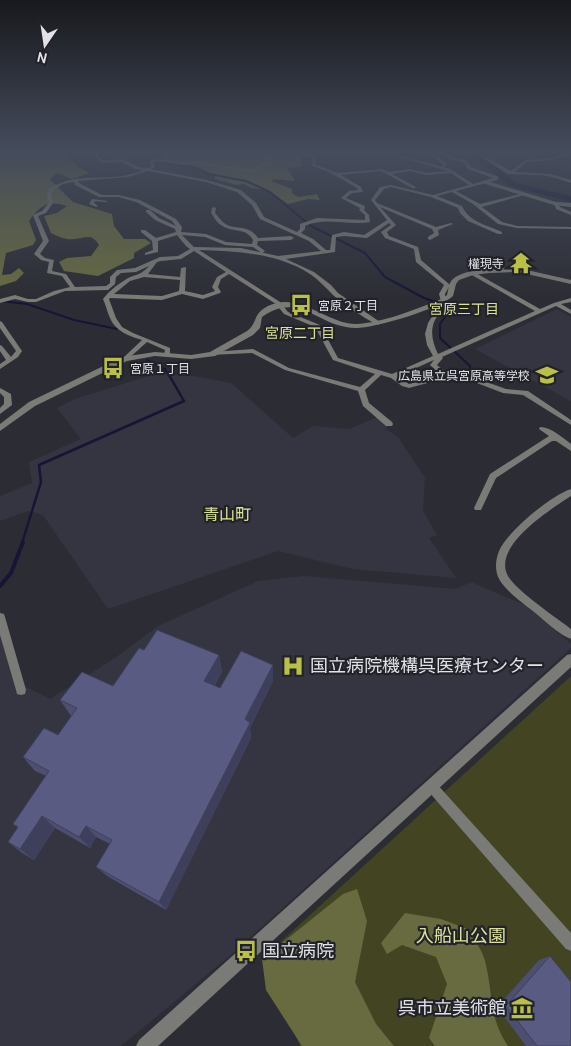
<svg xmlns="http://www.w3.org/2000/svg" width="571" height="1046" viewBox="0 0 571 1046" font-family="Cabin,'Noto Sans JP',sans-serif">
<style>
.built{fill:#343541}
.green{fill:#424422}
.forest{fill:#686b40}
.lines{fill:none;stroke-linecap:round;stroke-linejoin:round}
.stream-far2{stroke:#161536;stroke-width:2}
.stream-far1{stroke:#161536;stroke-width:2.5}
.stream{stroke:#161536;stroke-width:4}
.river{fill:#161536;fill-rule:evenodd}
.minor{fill:#7a7a76;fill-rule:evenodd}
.tertiary{fill:#7a7a76;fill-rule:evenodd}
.wall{fill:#4d4e70}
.shaded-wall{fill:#3e405b}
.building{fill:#595b82;stroke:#3e405b}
.labels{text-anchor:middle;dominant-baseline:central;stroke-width:4.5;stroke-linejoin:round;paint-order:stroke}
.far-poi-label{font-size:12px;fill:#e1e1e6;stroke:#22232a;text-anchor:end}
.far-neighbourhood-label{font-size:14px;fill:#dce293;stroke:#22232a}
.neighbourhood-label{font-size:16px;fill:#dce293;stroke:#22232a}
.near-poi-label{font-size:18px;fill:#e1e1e6;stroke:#22232a;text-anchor:start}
.near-park-label{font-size:18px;fill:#dce29a;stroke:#22232a}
</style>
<rect width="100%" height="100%" fill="#2c2d34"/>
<g class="built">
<polygon points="557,309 571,317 571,401 475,349"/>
<polygon points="168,370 171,375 193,376 231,383 293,438 313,426 349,429 378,417 392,420 386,429 398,437 425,478 423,511 437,535 429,538 456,578 353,569 278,551 108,609 43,515 28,511 0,521 0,496 32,483 29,462 81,439 57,408 75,399"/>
<polygon points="304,576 456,589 471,582 527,606 571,644 571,648 233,953 121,1046 0,1046 0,625 26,687 50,699 115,658 158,626 258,581"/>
</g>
<polygon class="green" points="571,676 571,1046 300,1046 262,959"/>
<g class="forest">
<path d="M0,152H67L63,153L78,167L90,173L72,179L57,173L50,179L73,202L112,214L114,226L124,239H145L151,243L134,253V258L98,276L64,271L59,262L67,258L91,256L99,245C90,230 82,241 67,239C61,238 56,235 51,233L44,216L57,213L67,206C47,200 41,205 29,221L36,240L33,245L6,253L2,275L11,274L19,268L24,273L16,281L0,286Z"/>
<polygon points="132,152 310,152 301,157 301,167 287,168 295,181 274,179 271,181 292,189 292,193 298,197 317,194 320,200 308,199 288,204 268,190 251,188 244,184 237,185 215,179 215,175 194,166 170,165 161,155 138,155"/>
<polygon points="357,889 367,921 355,982 376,1024 394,1046 302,1046 266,990 262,959 343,894"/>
<path d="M405,913L441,919L470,930C475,941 484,953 486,965C493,995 489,1018 508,1046H435L429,1038L447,984L436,957L402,945L387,954L381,943Z"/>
</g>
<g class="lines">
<g class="stream-far2">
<polyline points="155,152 158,162 193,167 209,174 246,181 270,192 311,226 365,253 385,277 424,298 445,305 449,311 440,324 440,338 470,366 470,373"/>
<polyline points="0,301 27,304 74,320 117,329"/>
<polyline points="147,360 165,369 169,376"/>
</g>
<polyline class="stream-far1" points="22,543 41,482 39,465 184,401 169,375"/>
<polyline class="stream" points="0,586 11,573 23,542"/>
<polygon class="river" points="467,152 479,153 516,183 571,196 571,202 510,186"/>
<g class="minor">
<path d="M91,152H95L103,161C109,160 118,159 124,160C133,163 141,171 151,167L150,161L155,159L183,163L196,161L252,171L260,164L268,162L265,158L267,152H271L269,158L272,164L262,166L253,173L196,163L183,165L156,161L153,162L155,167L151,169L207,180L241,190L256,203L264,217L297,232L300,229V224L317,218L365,220V215L359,210L360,208L341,198L349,191L358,190L357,188L329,172L312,166L313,159L300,152H304L316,158L315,164L337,173L382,169L388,172L410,169L427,173L448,171L383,152H388L443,167V165L429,152H433L448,165L443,167L450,169L473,184L493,178L468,169L463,162L450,159L439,152H443L452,157L466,160L471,167L499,177L497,180L456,191L480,204L524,193V195L482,207L502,222L517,226L571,227V229L517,228L498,224L473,204L452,192L437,196L462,206C469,222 487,225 502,232V234H498L468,221L460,213L458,208L431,197L391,187L384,189L375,200L377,203L436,227L451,223L453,224L438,230L439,235L430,240L428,239V237L434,233L432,229L380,207L396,225L387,232L389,236L418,247L421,260L449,284L450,285L445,294V301H441L439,294L444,285L416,262L414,249L385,238L381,232L391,225L389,223L367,238L344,236L336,237L335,252L286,259L314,272L331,285L338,293L380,322L381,323L378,325C368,321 341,302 333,295C326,288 319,280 310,274C277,253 237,251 199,250L280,302L288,312L320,325L338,358L392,374L433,356L427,345L425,334L428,323L435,312V303L440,304C441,315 438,314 434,322C430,333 433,344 438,354L535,311L470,274V272H474L540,309L554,303L571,298V302L561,304L571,310V314L556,306L442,357L443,358L437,365L448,374L470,376L506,389L528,391L571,420V425L523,395L503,393L469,380L446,378L409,388L402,386L391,378L381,375L365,390L369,403L392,422L393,424L392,426H386L363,406L358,391L285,370L252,353L210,355V353L212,352L253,349L289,368L360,387L375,374L333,360L315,327L284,314L276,304L229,274L221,279L218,287L221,292L220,293L203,299L182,294L162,300L110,298L109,299L116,318L122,327L133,333L170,348V355L167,357L164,355L165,350L147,342L127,360H123V358L142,340C129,336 115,331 110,318C107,312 106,305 103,299C108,292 117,285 125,280C136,273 139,277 149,266L136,272L121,273L116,277L115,284L108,290L65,291L36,302H28L15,299L0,303V299L15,295L28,299H36L54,291L70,287L62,276L47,273L49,262L41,260L34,254L43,241L33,215L42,211L49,203L47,195L49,188C58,184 66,180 76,179C97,176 122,180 143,170L136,169L121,162L101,163ZM148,171L206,182L237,192L252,205L260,219L309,241L321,251L278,256L241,248L194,247L182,235L205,237L225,245L253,247L262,253L265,251L257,245L258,241L291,240L294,238L291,236L258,238C248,223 235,231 224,223C220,220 218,216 215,213L216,208L214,207L212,208L211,213C214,217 217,223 221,225C232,233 246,227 253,240L252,244L226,242L206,234L181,232L182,227L176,219L140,200L119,195H102L79,183L78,181L128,177ZM381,171L414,189L416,187L392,174L410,171L427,175L451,173L469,185L433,195L391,185L380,187L371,200L387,220L364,235L344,232L332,235L330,250H326L313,239L301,233L305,229V226C325,216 348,226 370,222L369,215L364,210L365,206L346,198L352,193L363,192L361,187L341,175ZM74,182L75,185L99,197H119L136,202L172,221L176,226L159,218L150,210H146V212L155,220L175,229L176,232L156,238L145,230H141V232L152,241L153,250L145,253V255L158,252V241L177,235L186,246L190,249L178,256L160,257L135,268L117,270L110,277V283L106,286L75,287L66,274L52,271L54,260L45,258L40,254L49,241L38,216L46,213L53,203L51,195L53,190L63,184ZM194,251L226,272L217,277L212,287L215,291L203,295L185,291L186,267L181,268L180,277L148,274L157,262L161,261L181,259ZM144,277L180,280L179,291L162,296L114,294L130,281ZM434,360L430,365L441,375L409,384L398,376Z"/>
<polygon points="473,152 477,152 511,171 525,160 552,158 571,153 571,155 552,160 527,162 515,172 550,174 571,180 571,183 556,178 542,175 508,174"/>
<polygon points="92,199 108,201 106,202 95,201 94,203 98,206 96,207 89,204"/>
<polygon points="554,203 558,203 560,207 571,212 571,215 556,209"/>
<polygon points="0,321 2,322 22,351 18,357 0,369 0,364 6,360 0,351 0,345 2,346 11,357 16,351 0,328"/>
<polygon points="0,388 11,394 12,405 0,414 0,408 4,404 4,397 0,393"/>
<path d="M540,427C551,427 563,438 571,444V451L556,441H552L496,478L481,510H475L474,508L490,474L549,436L539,429Z"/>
<path d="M571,489V496C551,509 494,545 507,574C513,589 557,618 571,629V639C559,635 544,620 534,612C523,603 501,588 497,574C495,566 496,559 499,551C508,531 550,496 571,489Z"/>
<polygon points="0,613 4,614 5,617 26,690 25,694 21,695 17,694 16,690 0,635"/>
<polygon points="432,781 436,783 571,933 571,951 566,949 428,791 426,787 428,783"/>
</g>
<g class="tertiary">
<polygon points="484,180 556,202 571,203 571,207 554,205 482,183"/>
<path d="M518,268L571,280V284L518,272L489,273L473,275L459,280L456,284L453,296C439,309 375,328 356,328C318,328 300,290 262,317L260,328L253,335L215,356L191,359L155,356L127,361L35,406L0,431V424L29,402L122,357L155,352L191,355L210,352L247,331C258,323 252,314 268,306C300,291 326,324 356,324C382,323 417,309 441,299L447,295C448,292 448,287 450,283C458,267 502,269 518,268Z"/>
<polygon points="571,654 571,667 158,1046 136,1046 139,1040 567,655"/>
</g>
</g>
<g class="wall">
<polygon points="219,655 222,672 215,685 220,688 273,681 250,728 251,738 166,910 107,876 96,867 110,844 96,837 90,848 55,828 34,860 22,853 8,842 18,828 13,824 46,776 35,771 23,757 58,735 71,716 60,700"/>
<polygon points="550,956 571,1046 526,1046 497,1007 539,960"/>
</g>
<g class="shaded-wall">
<polygon points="219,655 222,672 208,697 204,681"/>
<polygon points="273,665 273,681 250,728 251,738 166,910 159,902 245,719"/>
<polygon points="42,816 55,828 34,860 20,849"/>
<polygon points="86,826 96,837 90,848 79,837"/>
</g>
<g class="building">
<polygon points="157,630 219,655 204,681 220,688 241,651 273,665 245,719 250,723 159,902 96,867 112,840 86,826 79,837 42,816 20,849 8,842 18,827 13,824 49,771 23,757 44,728 58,735 77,708 60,700 82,672 113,686 139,648 144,650"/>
<polygon points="550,956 571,982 571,1046 537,1046 506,1006"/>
</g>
<linearGradient id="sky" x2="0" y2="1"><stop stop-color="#18191d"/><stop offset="0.51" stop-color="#454c5c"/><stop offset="1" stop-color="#454c5c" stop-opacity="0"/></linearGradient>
<rect width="571" height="298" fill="url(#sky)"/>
<defs>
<g id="temple-bare" transform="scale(1.725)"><path d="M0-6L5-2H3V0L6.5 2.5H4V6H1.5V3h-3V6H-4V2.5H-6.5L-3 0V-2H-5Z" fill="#bac045" stroke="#22232a" stroke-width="2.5" paint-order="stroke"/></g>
<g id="bus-bare" transform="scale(1.725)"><path d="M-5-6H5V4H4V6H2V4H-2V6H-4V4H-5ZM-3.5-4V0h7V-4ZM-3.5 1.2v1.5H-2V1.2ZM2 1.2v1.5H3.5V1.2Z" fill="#bac045" stroke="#22232a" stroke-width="2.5" paint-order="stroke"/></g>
<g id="school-bare" transform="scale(1.725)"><path d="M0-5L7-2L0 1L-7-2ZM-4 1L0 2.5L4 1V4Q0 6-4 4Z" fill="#bac045" stroke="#22232a" stroke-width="2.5" paint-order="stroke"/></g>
<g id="hospital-bare" transform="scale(1.725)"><path d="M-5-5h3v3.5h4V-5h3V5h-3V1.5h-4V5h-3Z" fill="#bac045" stroke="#22232a" stroke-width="2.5" paint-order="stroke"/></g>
<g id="museum-bare" transform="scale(1.725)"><path d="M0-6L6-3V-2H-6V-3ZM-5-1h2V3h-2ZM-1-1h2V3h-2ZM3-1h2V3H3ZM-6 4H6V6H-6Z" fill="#bac045" stroke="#22232a" stroke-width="2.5" paint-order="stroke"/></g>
</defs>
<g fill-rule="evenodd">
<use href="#temple-bare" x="521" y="263"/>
<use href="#bus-bare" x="301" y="305"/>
<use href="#bus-bare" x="113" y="368"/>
<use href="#school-bare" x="547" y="375"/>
<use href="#hospital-bare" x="293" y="666"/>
<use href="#bus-bare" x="246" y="951"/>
<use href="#museum-bare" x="522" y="1008"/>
</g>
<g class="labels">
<g class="far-poi-label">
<text x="504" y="263">權現寺</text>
<text x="318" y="305" text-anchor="start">宮原２丁目</text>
<text x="130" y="368" text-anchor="start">宮原１丁目</text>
<text x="530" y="375">広島県立呉宮原高等学校</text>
</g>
<g class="far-neighbourhood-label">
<text x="464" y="309">宮原三丁目</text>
<text x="300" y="333">宮原二丁目</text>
</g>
<g class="neighbourhood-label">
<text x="227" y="514">青山町</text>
</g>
<g class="near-poi-label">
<text x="310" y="666">国立病院機構呉医療センター</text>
<text x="262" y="951">国立病院</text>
<text x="506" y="1008" text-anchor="end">呉市立美術館</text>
</g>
<g class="near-park-label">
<text x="461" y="936">入船山公園</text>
</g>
</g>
<g transform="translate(45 45) rotate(193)" stroke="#22232a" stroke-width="4" paint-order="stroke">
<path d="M0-4L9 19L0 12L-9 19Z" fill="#e1e1e6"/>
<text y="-8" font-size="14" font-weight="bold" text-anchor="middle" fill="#e1e1e6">N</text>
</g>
</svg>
